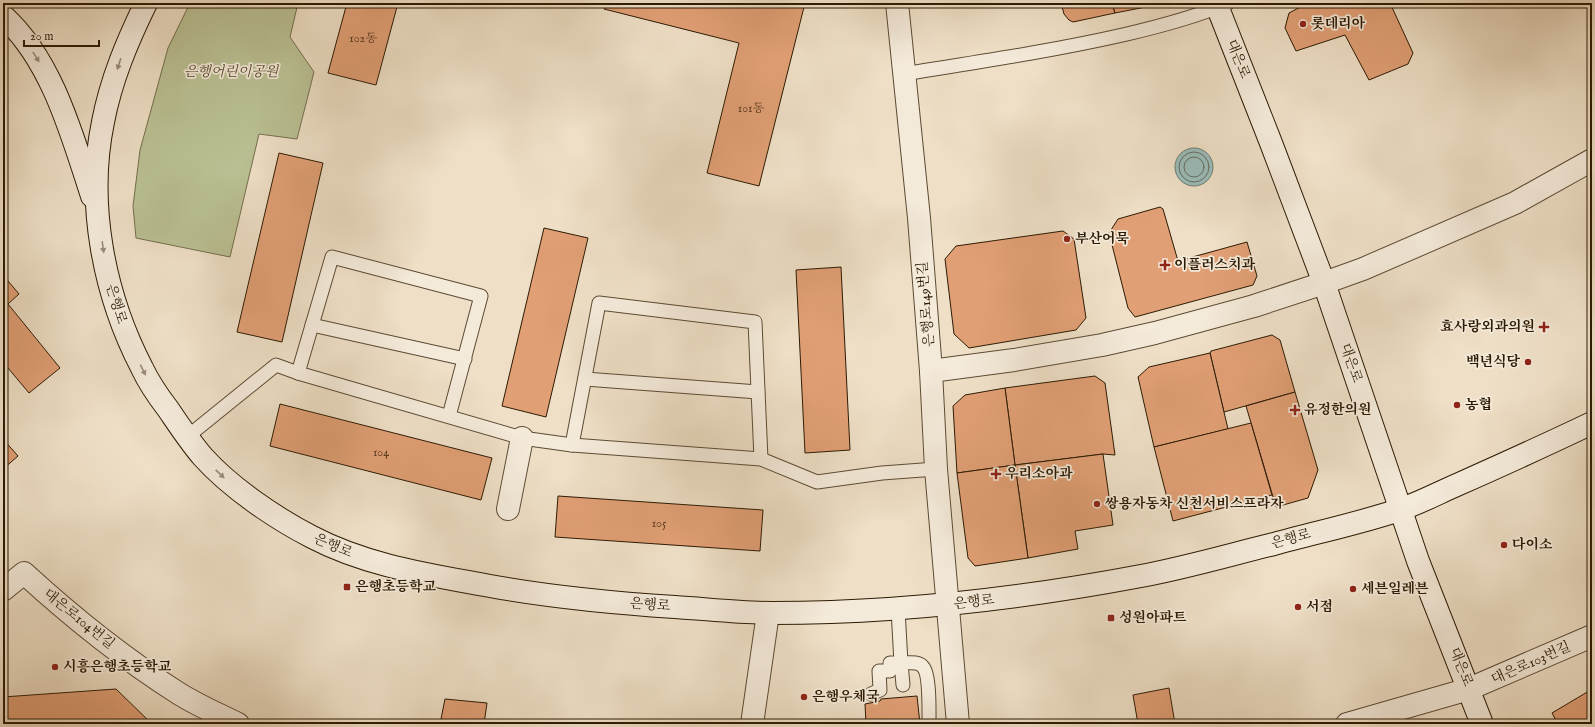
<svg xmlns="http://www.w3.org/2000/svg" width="1595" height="727" viewBox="0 0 1595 727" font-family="'IM FELL English','Noto Serif KR',serif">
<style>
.green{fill:#bac194;stroke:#736e4c}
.water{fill:#9abcb9;stroke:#6e7b70}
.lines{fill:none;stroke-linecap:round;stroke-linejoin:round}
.shore{stroke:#636b5e;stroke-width:1}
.building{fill:#e19f75;stroke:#2c1a03}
.lane-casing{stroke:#5c4b34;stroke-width:15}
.street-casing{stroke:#5c4b34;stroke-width:24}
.secondary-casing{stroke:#2c1a03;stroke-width:24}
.lane{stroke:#f4eada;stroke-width:13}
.street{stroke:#f4eada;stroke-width:22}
.secondary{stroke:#f4eada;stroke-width:22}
.oneway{fill:#9a8c79}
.poi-dot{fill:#8f2418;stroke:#f4eada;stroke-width:1.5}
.labels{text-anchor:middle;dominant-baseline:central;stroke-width:3.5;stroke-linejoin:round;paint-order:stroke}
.number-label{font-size:12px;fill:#593b20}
.poi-label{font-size:14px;font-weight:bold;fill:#2c1a03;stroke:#f4eada;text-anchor:start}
.street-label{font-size:14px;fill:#2c1a03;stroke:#f4eada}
.park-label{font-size:14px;font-style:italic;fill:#574c2e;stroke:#f4eada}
</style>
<rect width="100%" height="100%" fill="#eedfc6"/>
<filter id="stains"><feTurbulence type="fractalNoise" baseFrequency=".005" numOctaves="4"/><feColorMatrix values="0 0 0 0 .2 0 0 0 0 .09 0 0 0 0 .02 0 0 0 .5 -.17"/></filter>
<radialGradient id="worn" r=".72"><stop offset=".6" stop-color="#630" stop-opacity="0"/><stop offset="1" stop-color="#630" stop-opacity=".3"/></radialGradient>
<polygon class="green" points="190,3 298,3 290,37 314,72 297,139 259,134 230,257 136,238 133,206 140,150 168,48"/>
<circle class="water" cx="1194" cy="167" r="19"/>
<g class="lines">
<g class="shore">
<circle cx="1194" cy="167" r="15"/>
<circle cx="1194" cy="167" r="10"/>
</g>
</g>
<g class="building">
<polygon points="347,3 398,3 376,85 328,73"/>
<polygon points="606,3 805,3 759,186 707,173 739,43 604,9"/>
<polygon points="1061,3 1112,3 1115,13 1073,22 1069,20 1064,14"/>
<polygon points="1112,3 1152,3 1151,6 1115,13"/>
<polygon points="1308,3 1390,3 1413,53 1408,64 1369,80 1345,35 1296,51 1285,28 1289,13"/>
<polygon points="279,153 323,163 282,342 237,332"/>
<polygon points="1160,207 1163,209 1178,261 1247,242 1257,276 1253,285 1135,317 1128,308 1109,233 1118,219"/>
<polygon points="544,228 588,238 546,417 502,406"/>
<polygon points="1063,231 1074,239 1086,318 1076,330 969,348 954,334 945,259 956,246"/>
<polygon points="841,267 850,450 805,453 796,270"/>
<polygon points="3,275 19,294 8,304 60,368 29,393 3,362"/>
<polygon points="1272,335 1280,340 1295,392 1224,412 1210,353 1211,351"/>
<polygon points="1210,353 1228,429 1154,447 1138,377 1149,367"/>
<polygon points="1095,376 1105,383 1115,455 1103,454 1015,465 1005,388"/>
<polygon points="1005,388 1015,465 957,473 953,406 965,395"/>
<polygon points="1295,392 1318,470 1308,498 1276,507 1246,406"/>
<polygon points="280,404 492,458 481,500 270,446"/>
<polygon points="1251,423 1272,495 1173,521 1154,447"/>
<polygon points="3,439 18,456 3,469"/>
<polygon points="1103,454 1113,525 1075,531 1078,549 1028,558 1015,465"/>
<polygon points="1015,465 1028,558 975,566 968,558 957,473"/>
<polygon points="558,496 763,510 760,551 555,537"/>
<polygon points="1169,688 1175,724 1138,724 1133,695"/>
<polygon points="116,689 152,724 3,724 3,697"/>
<polygon points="1589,691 1592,697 1592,724 1558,724 1552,713"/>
<polygon points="917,696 920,724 866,724 865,704 880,701 881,699"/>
<polygon points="445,699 487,703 484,724 440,724"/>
</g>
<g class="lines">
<g class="lane-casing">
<g id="lane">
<path d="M903,74C978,62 1053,51 1127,34C1161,26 1196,17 1228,3"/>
<polyline points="312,325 465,359"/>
<polyline points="298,373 332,257 481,296 449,416"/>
<polyline points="585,379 758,392"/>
<polyline points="187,437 276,365 298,373 522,438 572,445 761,459 817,482 882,473 936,469"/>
<polyline points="572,445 599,303 755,322 761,459"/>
<path d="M898,609L901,663C908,663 919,661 923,667C930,674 929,712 929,724"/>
<polyline points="871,694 880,690 879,671 890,671 890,663 901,663 903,685"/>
</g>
</g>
<g class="street-casing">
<g id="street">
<polyline points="897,3 919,218 931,371 936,469 958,724"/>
<polyline points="931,371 1014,360 1102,345 1155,333 1254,306 1324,283 1363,269 1515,203 1592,160"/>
<polyline points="508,509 522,438"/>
<path d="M3,590L24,573C72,617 123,658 178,693C197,705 218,714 238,724"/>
<polyline points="752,724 768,613"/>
<polyline points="1347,724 1469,689 1592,636"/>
</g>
</g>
<g class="secondary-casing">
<g id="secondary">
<path d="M146,3C127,42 111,80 103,122C86,204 104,295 142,368C149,383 158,396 168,409C179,425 190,442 203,457C231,488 275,518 312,537C367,566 431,575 490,586C551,597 613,603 675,607C707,609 740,613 772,613C896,613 1019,599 1141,576C1185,568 1229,555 1274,544C1314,533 1356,524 1396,511C1418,504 1438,493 1459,484C1504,464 1548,444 1592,423"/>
<polyline points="1216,3 1271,143 1324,283 1418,561 1482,724"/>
<path d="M3,16C52,60 72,135 92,196"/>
</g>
</g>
<use href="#lane" class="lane"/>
<use href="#street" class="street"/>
<use href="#secondary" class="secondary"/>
</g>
<defs><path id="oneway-solid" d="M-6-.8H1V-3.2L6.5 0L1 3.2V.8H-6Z"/></defs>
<g class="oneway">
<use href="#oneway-solid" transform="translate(36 57) rotate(58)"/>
<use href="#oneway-solid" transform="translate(119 64) rotate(108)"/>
<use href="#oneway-solid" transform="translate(103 247) rotate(82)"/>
<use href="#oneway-solid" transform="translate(143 370) rotate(63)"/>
<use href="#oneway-solid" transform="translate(220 474) rotate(43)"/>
</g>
<g class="poi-dot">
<circle cx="1303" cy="24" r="4"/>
<circle cx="1067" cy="239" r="4"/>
<path d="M1163 259h4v4h4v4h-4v4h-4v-4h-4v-4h4z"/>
<path d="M1542 321h4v4h4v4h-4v4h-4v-4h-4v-4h4z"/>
<circle cx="1528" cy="362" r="4"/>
<circle cx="1457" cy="405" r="4"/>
<path d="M1293 404h4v4h4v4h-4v4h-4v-4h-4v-4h4z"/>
<path d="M994 468h4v4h4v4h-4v4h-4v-4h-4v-4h4z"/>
<circle cx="1097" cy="504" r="4"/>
<circle cx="1504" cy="545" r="4"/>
<rect x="343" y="583" width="8" height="8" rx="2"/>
<circle cx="1353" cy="589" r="4"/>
<circle cx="1298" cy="607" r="4"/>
<rect x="1107" y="614" width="8" height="8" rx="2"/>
<circle cx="55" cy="667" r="4"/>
<circle cx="804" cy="697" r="4"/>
</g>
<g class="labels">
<g class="number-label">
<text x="363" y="38">102동</text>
<text x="751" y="108">101동</text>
<text x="381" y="452">104</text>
<text x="659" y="523">105</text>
</g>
<g class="poi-label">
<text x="1311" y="24">롯데리아</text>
<text x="1075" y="239">부산어묵</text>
<text x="1174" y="265">이플러스치과</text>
<text x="1535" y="327" text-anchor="end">효사랑외과의원</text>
<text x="1520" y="362" text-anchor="end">백년식당</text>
<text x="1465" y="405">농협</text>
<text x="1304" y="410">유정한의원</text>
<text x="1005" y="474">우리소아과</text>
<text x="1105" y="504">쌍용자동차 신천서비스프라자</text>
<text x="1512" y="545">다이소</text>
<text x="355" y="587">은행초등학교</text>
<text x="1361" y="589">세븐일레븐</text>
<text x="1306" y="607">서점</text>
<text x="1119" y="618">성원아파트</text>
<text x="63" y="667">시흥은행초등학교</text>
<text x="812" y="697">은행우체국</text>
</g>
<g class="street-label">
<text transform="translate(1238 59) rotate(68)">대은로</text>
<text transform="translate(116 304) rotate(73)">은행로</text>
<text transform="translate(926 304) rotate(-95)">은행로149번길</text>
<text transform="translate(1351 363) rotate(71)">대은로</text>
<text transform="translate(1291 539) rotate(-15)">은행로</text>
<text transform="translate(333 546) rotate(23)">은행로</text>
<text transform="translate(974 602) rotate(-7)">은행로</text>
<text transform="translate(650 605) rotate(4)">은행로</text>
<text transform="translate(79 619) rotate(39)">대은로104번길</text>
<text transform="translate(1531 663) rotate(-24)">대은로103번길</text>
<text transform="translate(1461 667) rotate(68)">대은로</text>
</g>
<g class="park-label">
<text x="231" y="72">은행어린이공원</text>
</g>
</g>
<rect width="1595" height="727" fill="none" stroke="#eedfc6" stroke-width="16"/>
<rect x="4" y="4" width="1587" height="719" fill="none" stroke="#2c1a03" stroke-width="2"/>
<rect x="8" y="8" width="1579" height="711" fill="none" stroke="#2c1a03"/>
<path d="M24 40v6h75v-6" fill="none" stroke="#2c1a03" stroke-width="2"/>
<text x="30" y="40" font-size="12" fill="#2c1a03" stroke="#f4eada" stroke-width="3" paint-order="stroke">20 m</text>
<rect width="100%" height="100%" filter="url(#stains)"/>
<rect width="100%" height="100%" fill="url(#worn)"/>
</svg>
